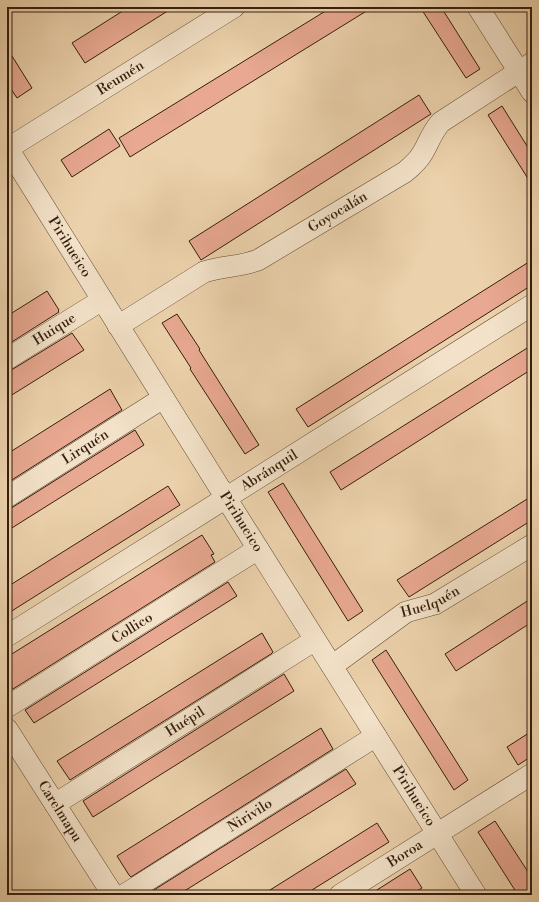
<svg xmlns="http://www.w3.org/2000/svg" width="539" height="902" viewBox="0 0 539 902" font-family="'Libre Bodoni',serif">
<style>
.building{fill:#e8a891;stroke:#341f0e}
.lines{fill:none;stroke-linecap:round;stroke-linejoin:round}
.minor-casing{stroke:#624c36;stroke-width:22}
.minor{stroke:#f3e2c9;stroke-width:21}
.labels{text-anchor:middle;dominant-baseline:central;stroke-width:4;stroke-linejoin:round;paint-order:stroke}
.street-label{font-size:14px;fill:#341f0e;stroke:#f3e2c9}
</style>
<rect width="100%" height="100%" fill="#ecd2ac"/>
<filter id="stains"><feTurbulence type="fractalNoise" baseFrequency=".005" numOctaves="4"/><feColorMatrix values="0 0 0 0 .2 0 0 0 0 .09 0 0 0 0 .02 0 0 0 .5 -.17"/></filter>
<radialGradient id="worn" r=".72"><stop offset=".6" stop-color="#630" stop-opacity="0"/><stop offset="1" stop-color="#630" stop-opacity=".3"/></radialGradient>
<g class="building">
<polygon points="129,7 174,7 85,63 72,43"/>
<polygon points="332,7 373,7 130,157 119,138"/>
<polygon points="420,7 441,7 480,69 466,78"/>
<polygon points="7,48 32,88 17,98 7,83"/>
<polygon points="419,95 431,114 201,260 189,241"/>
<polygon points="502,106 532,154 532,185 488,115"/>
<polygon points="109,129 120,146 72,177 61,160"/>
<polygon points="532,260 532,285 308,427 296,409"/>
<polygon points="47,291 59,310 58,311 59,312 7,345 7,316"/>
<polygon points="177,314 200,349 199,350 259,445 245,454 190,369 191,368 162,323"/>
<polygon points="72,333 84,350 7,398 7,371 13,369"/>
<polygon points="532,345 532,369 341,490 330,472"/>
<polygon points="110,389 122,410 7,483 7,454"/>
<polygon points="135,430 144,445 7,531 7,509 13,507"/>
<polygon points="283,483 363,611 348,621 268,492"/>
<polygon points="168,486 180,505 7,614 7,587"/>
<polygon points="532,496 532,520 409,597 397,580"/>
<polygon points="202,535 214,554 211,555 215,562 13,689 7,680 7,657"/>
<polygon points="228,582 237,596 34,723 25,710"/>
<polygon points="532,598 532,622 456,671 445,654"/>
<polygon points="262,633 273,652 271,654 70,780 57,761"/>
<polygon points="386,650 468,780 454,790 372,660"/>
<polygon points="284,674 294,691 93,817 83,801"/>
<polygon points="321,728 333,749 131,877 129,875 117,856"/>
<polygon points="532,731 532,756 518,765 507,747"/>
<polygon points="346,769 356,784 178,895 146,895"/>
<polygon points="495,821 532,878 532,895 518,895 478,832"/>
<polygon points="377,823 389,842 304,895 262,895"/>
<polygon points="410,869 422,888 411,895 369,895"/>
</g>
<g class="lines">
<g class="minor-casing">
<g id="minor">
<polyline points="478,7 532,92"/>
<path id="s1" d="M7,147L226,498L476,895"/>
<path id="s2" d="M7,149L234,7"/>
<path id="s3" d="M118,326L204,272C222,266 240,267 258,260L405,172C411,167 418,161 422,154C429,143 432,131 441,122L532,63"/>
<path id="s4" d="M7,359L102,300"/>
<path id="s5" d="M7,497L163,398"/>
<path id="s6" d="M7,636L532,305"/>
<path id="s7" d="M332,666L406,612L435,604L532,545"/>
<path id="s8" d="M7,707L258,549"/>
<path id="s9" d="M7,729L113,895"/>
<path id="s10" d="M55,804L315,640"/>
<path id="s11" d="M124,895L376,736"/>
<path id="s12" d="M340,895L532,774"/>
</g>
</g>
<use href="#minor" class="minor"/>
</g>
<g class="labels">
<g class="street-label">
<text stroke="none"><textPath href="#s2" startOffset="134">Reumén</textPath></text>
<text stroke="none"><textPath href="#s3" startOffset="250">Goyocalán</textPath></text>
<text stroke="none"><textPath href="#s1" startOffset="118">Pirihueico</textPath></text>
<text stroke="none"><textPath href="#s4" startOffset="56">Huique</textPath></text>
<text stroke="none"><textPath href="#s5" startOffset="93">Lirquén</textPath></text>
<text stroke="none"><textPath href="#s6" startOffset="310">Abránquil</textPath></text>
<text stroke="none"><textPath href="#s1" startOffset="442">Pirihueico</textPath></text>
<text stroke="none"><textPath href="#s7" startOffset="118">Huelquén</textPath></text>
<text stroke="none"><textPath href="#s8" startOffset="148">Collico</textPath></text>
<text stroke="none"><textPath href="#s10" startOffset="154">Huépil</textPath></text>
<text stroke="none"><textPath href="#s1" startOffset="766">Pirihueico</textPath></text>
<text stroke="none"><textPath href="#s9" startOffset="98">Carelmapu</textPath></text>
<text stroke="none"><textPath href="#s11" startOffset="149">Nirivilo</textPath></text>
<text stroke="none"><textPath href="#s12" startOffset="77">Boroa</textPath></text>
</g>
</g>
<rect width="539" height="902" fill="none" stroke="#ecd2ac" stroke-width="24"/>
<rect x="8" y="8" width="523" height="886" fill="none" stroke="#341f0e" stroke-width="2"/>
<rect x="12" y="12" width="515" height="878" fill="none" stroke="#341f0e"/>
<rect width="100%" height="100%" filter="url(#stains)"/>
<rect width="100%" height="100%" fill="url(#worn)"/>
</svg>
